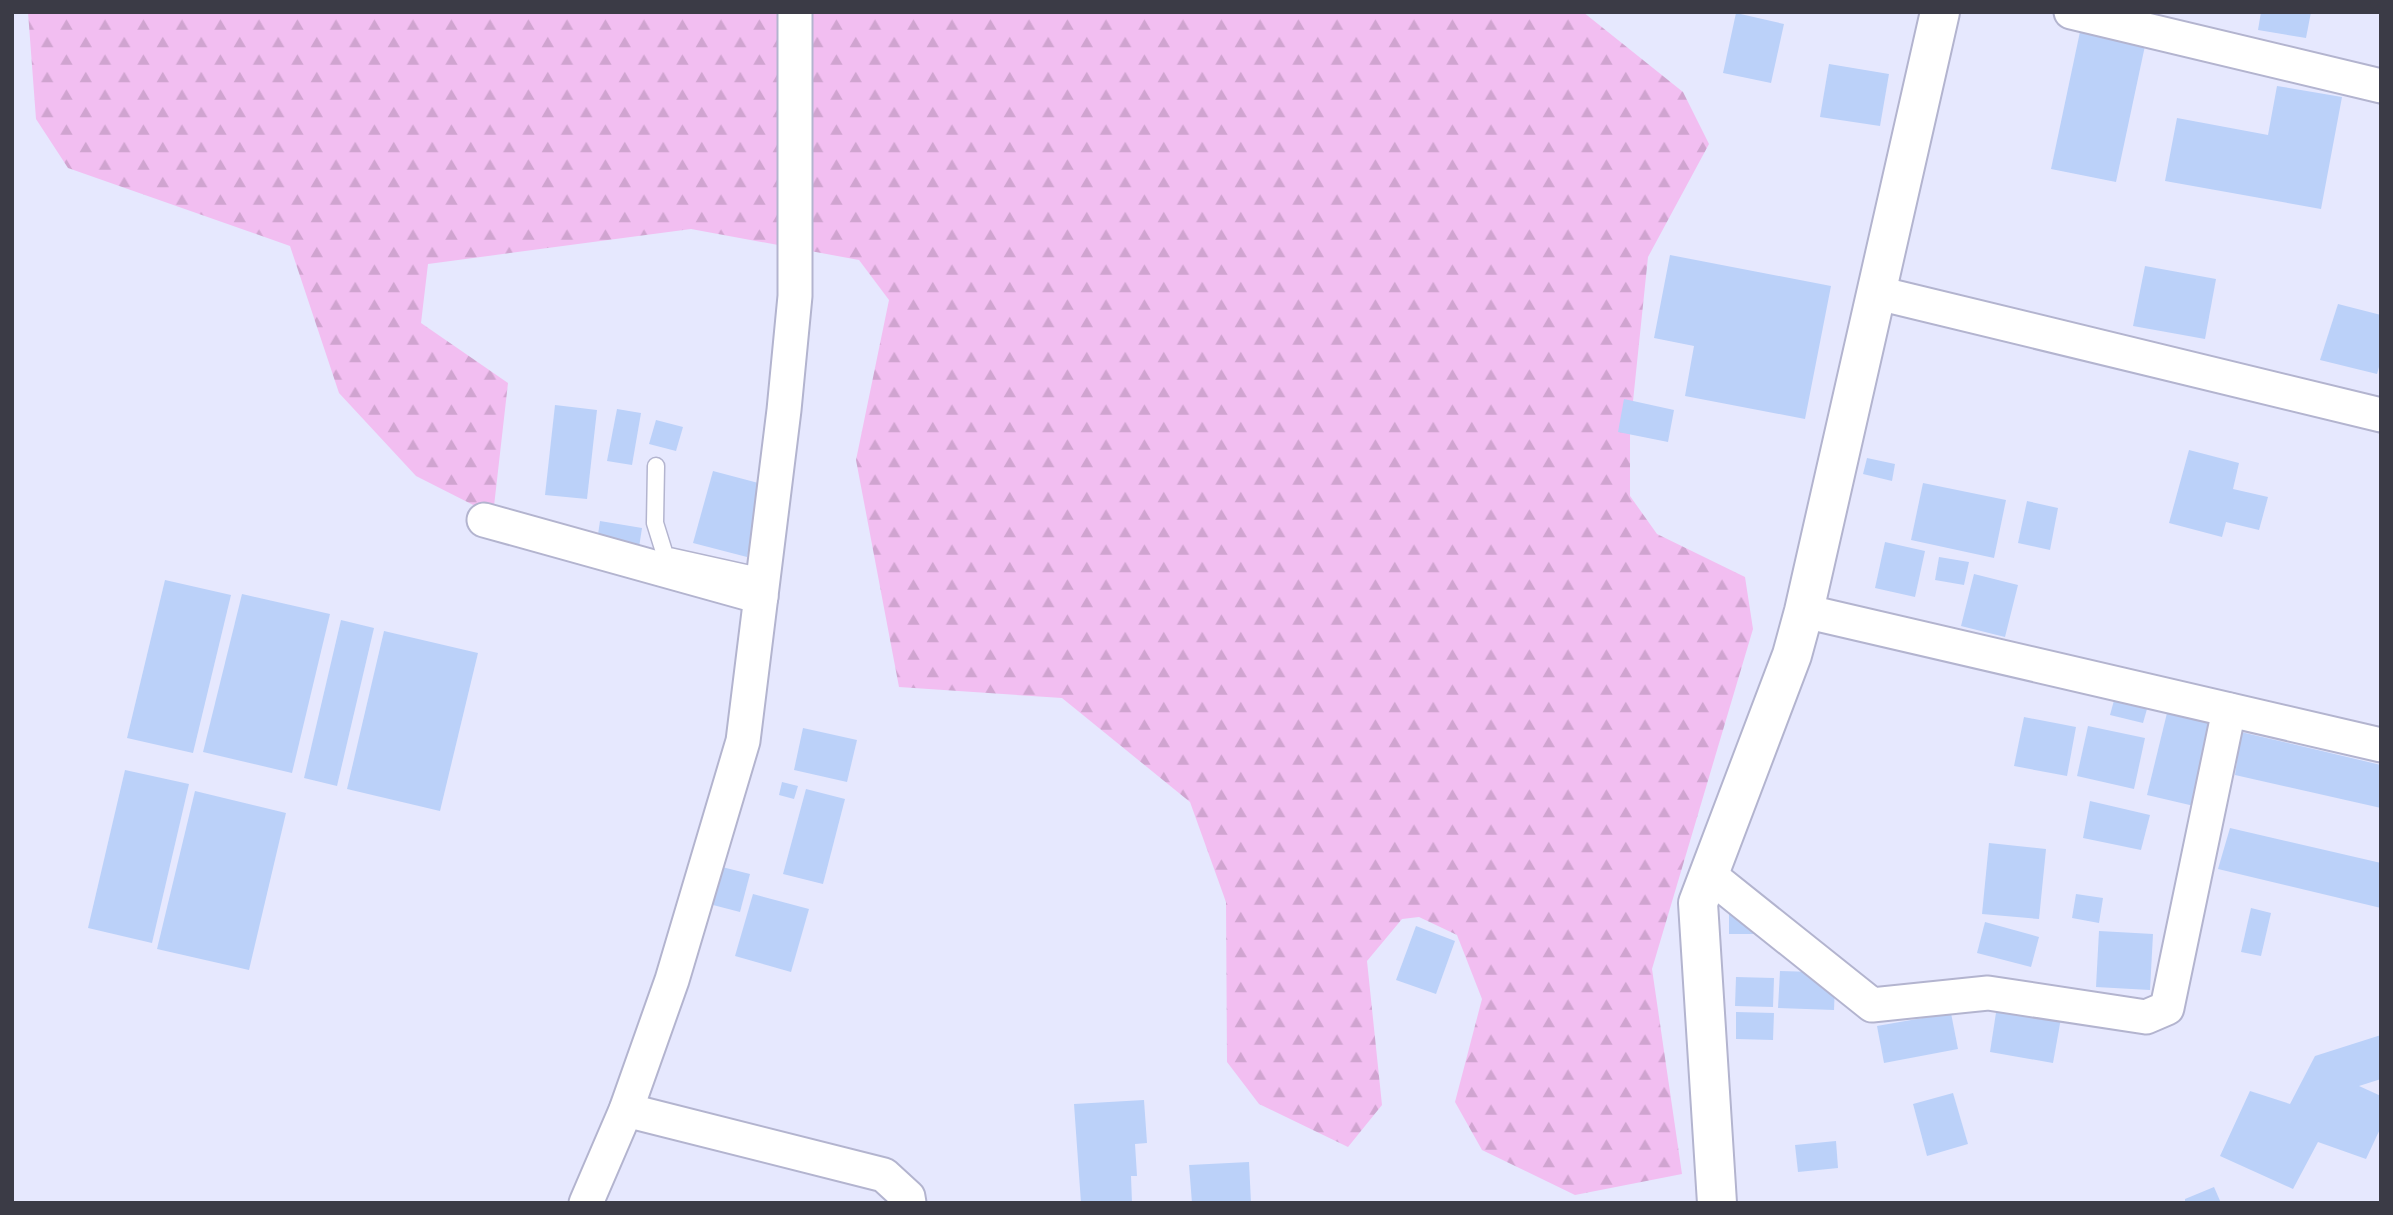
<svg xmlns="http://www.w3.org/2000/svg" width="2393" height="1215" viewBox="0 0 2393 1215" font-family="Arial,sans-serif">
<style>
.forest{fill:url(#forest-firs)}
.building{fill:#bbd1f9}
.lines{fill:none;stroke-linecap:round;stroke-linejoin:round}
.service-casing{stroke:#b3b4cf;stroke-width:19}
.minor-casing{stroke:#b3b4cf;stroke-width:37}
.tertiary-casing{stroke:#b3b4cf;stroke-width:42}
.service{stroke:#fff;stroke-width:16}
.minor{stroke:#fff;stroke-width:33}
.tertiary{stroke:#fff;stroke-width:38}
</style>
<defs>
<pattern id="forest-firs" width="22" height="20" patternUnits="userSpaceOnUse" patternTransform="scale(1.75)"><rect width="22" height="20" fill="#f2bef1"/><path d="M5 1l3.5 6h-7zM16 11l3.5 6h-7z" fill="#d0a4d0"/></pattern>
</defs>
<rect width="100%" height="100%" fill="#e6e8fe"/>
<polygon class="forest" points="28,12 1583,12 1683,92 1709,144 1648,257 1630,430 1630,496 1657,534 1745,577 1753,629 1652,969 1682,1174 1575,1195 1482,1150 1455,1102 1482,999 1457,935 1419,917 1402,919 1367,961 1382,1105 1348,1147 1259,1104 1227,1062 1226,902 1190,802 1062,698 899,687 856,460 889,300 859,260 691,229 428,264 421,323 508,383 493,515 416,476 339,393 290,246 68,168 36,119"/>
<g class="building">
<polygon points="2261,12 2311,12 2306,38 2258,30"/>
<polygon points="1736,13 1784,24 1771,83 1723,73"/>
<polygon points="2081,27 2146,41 2116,182 2051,169"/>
<polygon points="1829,64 1889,74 1880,126 1820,117"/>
<polygon points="2277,86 2342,97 2321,209 2165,181 2177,118 2268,135"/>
<polygon points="1670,255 1831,286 1805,419 1685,396 1694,346 1654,338"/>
<polygon points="2145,266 2216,279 2205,339 2133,326"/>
<polygon points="2338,304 2381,315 2381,360 2377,374 2320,360"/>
<polygon points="1624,399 1674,410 1668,442 1618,432"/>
<polygon points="555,405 597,410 587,499 545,495"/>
<polygon points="617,409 641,413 632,465 607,461"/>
<polygon points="656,420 683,427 676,451 649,444"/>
<polygon points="2189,450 2239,463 2233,489 2268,497 2259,530 2226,522 2222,537 2169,523"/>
<polygon points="1867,458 1895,464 1892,481 1863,474"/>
<polygon points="713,471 766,485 747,557 693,543"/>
<polygon points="1923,483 2006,500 1994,558 1911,540"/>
<polygon points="2027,501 2058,508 2050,550 2018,543"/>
<polygon points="600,521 642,528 638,554 596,548"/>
<polygon points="1885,542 1925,551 1915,597 1875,588"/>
<polygon points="1939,557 1969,562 1964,585 1935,580"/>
<polygon points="1974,574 2018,585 2005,637 1961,626"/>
<polygon points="165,580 231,595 193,753 127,738"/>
<polygon points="242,594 330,614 292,773 203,752"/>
<polygon points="341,620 374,628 337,786 304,778"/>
<polygon points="384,631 478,653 440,811 347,789"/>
<polygon points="2116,693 2149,702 2143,723 2110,715"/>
<polygon points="2167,713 2212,723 2194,806 2147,795"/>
<polygon points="2024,717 2076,727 2067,776 2014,766"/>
<polygon points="2088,726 2145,738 2134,789 2077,776"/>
<polygon points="803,728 857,740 847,782 794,770"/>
<polygon points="2241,732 2381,765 2381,808 2235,775"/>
<polygon points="125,770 189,784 152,943 88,928"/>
<polygon points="782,782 798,786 794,799 779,795"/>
<polygon points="806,789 845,799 823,884 783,874"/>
<polygon points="195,791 286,813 249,970 157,949"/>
<polygon points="2090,801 2150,815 2141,850 2083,838"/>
<polygon points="2230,828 2381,863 2381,908 2218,869"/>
<polygon points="1989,843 2046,849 2039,919 1982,914"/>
<polygon points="722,867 750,874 740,912 713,905"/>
<polygon points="753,894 809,909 791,972 735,956"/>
<polygon points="2076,894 2103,898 2099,923 2072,918"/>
<polygon points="1729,907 1767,934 1729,934"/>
<polygon points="2251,908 2271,913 2261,956 2241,952"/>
<polygon points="1985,922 2039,937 2031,967 1977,953"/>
<polygon points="1416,926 1455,941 1436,994 1396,980"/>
<polygon points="2099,931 2153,934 2150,990 2096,987"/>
<polygon points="1780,971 1815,972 1835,985 1834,1010 1778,1008"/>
<polygon points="1736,977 1774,978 1773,1007 1735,1006"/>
<polygon points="1997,1006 2061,1018 2053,1063 1990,1052"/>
<polygon points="1736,1012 1774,1013 1773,1040 1736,1039"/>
<polygon points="1951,1013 1958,1049 1884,1063 1877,1026"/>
<polygon points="2381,1035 2381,1079 2359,1086 2381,1096 2381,1127 2366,1159 2318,1142 2293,1189 2220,1156 2250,1091 2290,1104 2315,1056"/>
<polygon points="1953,1093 1968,1144 1927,1156 1913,1104"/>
<polygon points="1144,1100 1147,1143 1135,1144 1137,1176 1131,1176 1132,1203 1081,1203 1074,1104"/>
<polygon points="1836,1141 1838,1168 1798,1172 1795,1145"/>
<polygon points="1249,1162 1251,1203 1192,1203 1189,1165"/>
<polygon points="2214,1187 2221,1203 2185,1203 2185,1199"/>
</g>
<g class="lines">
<g class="service-casing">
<polyline id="service" points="656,466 655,523 665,555 764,577"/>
</g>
<g class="minor-casing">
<g id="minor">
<polyline points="2071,12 2381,86"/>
<polyline points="1878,293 2381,415"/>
<polyline points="484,520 761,597"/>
<polyline points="1804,611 2381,745"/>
<polyline points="1708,874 1872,1005 1988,993 2146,1017 2167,1008 2229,710"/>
<polyline points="626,1110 884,1175 908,1197 909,1203"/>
<polyline points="586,1203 626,1110 672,980 743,741 784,410 795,296 795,12"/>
</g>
</g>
<g class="tertiary-casing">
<polyline id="tertiary" points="1717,1203 1698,903 1792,655 1804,611 1940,12"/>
</g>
<use href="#service" class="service"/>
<use href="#minor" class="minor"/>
<use href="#tertiary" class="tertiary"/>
</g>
<rect width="2393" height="1215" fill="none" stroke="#3b3b46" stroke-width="28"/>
</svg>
